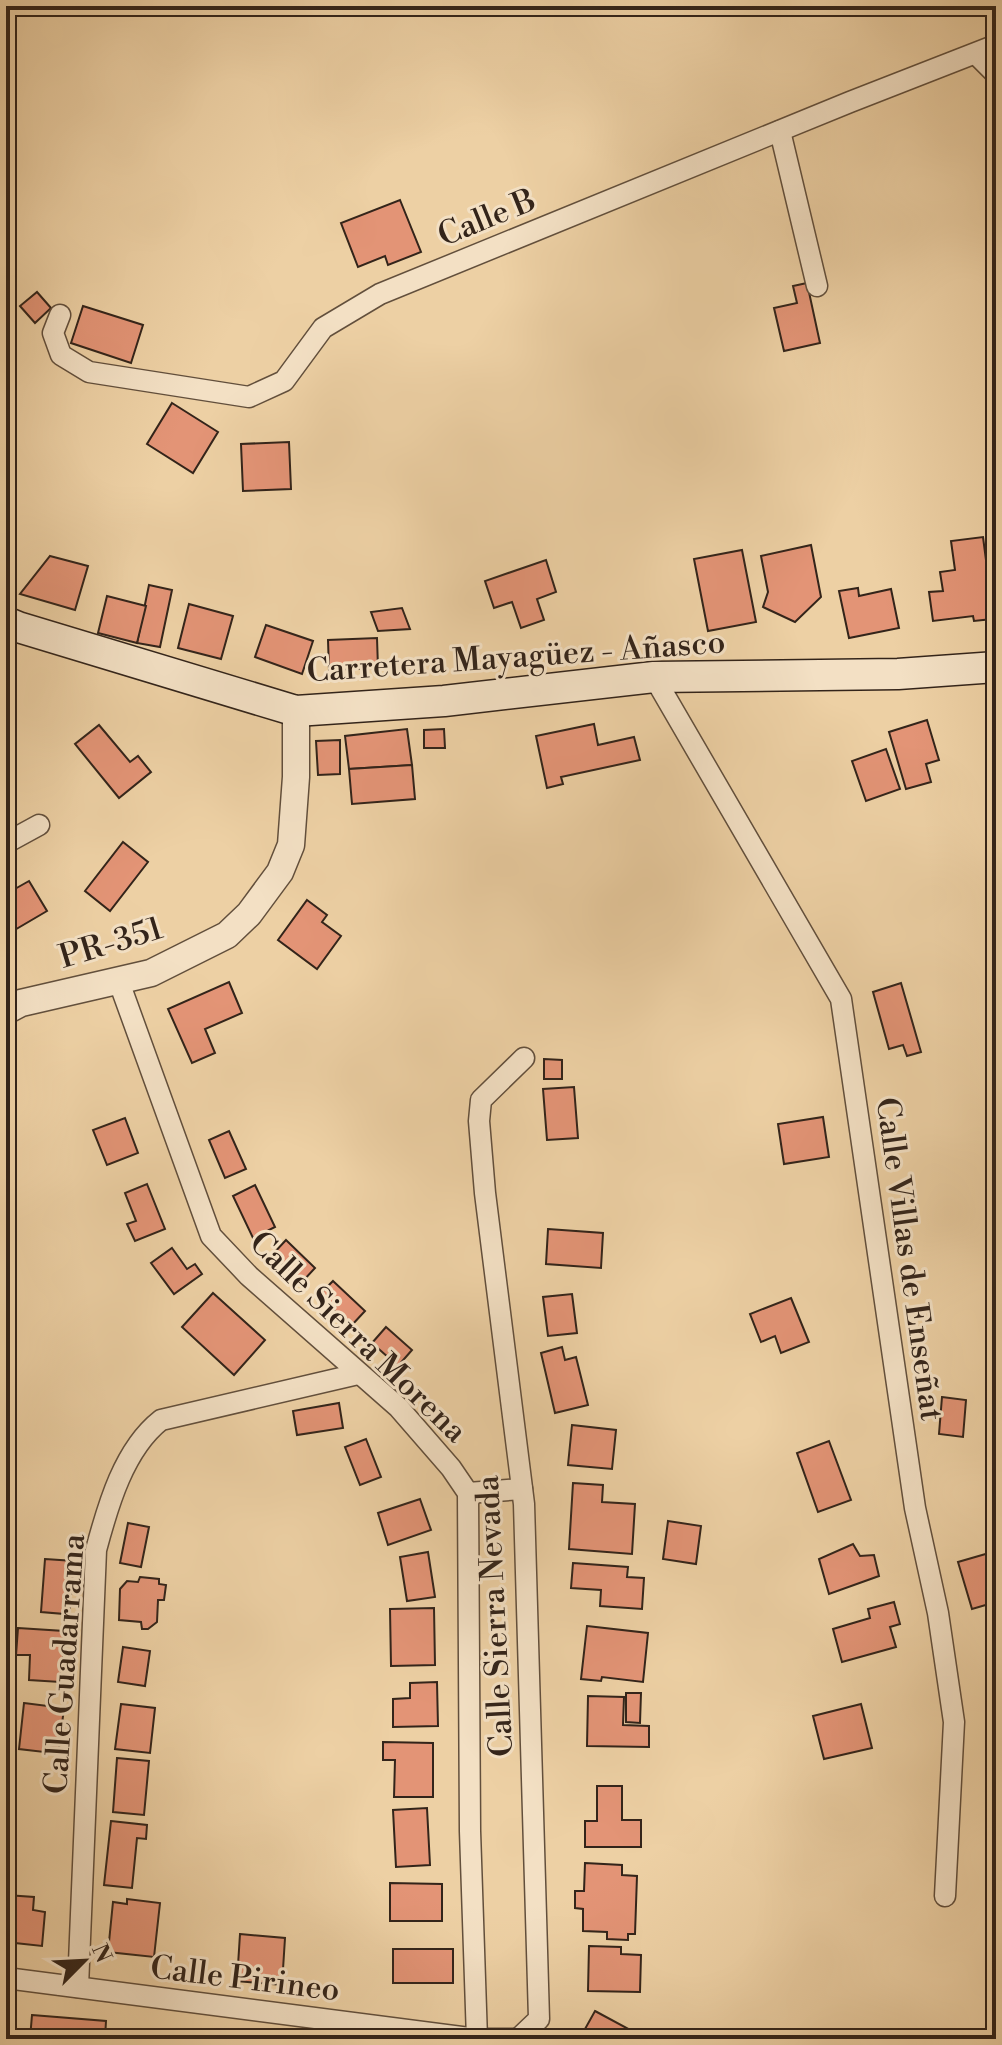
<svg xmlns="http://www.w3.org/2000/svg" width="1002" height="2045" viewBox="0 0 1002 2045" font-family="'Libre Bodoni',serif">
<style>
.building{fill:#e39476;stroke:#33241a;stroke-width:2}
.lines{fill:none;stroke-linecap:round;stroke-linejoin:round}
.minor-casing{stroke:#624f3c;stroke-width:23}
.tertiary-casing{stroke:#624f3c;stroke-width:29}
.secondary-casing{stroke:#33241a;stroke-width:33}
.minor{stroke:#f3e0c4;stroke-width:20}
.tertiary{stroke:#f3e0c4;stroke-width:26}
.secondary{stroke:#f3e0c4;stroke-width:30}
.labels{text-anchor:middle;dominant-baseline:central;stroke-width:6;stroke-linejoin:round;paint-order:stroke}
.street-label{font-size:32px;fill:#33241a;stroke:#f3e0c4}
</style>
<rect width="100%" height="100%" fill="#edd0a4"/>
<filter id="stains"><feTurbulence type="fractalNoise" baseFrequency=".0025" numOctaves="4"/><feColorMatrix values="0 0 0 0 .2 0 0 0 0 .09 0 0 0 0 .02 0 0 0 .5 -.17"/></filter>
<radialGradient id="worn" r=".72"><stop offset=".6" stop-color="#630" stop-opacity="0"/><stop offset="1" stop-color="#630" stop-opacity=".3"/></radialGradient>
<g class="building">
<polygon points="400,200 421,252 388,265 385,256 358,267 341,223"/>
<polygon points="807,283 820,343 784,351 774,308 797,303 793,286"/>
<polygon points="37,292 51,308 35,323 20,306"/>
<polygon points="83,306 143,325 131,363 71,343"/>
<polygon points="172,403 218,432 193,473 147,444"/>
<polygon points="289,442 291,489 243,491 241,444"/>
<polygon points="983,537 989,583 996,582 996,613 991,613 992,619 974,621 973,616 933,621 929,592 943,591 940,572 955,570 951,541"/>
<polygon points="811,545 821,597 795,622 763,607 768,592 761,556"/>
<polygon points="742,550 756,622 708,631 694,559"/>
<polygon points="50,556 88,566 75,610 20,594"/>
<polygon points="546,560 556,592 537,599 544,620 521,628 512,602 494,608 485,581"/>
<polygon points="149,585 172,590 160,647 137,643"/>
<polygon points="858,588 859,596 891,589 899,628 849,638 839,591"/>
<polygon points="107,596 146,606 137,643 98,633"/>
<polygon points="189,604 233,616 221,659 178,648"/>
<polygon points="402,608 410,629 378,631 371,612"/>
<polygon points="266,625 313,641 302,674 255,657"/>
<polygon points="377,638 378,668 329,670 328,640"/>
<polygon points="927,720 939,760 926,764 931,782 906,789 889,732"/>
<polygon points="594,724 598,745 634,737 640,760 561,777 563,784 547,788 536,736"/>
<polygon points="99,725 130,762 138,756 151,772 119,798 75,744"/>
<polygon points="407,729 412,765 349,769 345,736"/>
<polygon points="444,729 445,748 424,748 424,730"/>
<polygon points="340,740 340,774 318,775 316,741"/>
<polygon points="886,749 900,789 866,801 852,761"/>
<polygon points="412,765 415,799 352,804 349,769"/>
<polygon points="123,842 148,862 110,911 85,891"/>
<polygon points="29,881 47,911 6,935 6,894"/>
<polygon points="307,900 327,915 322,922 341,936 317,969 278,940"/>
<polygon points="229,982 242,1013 205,1029 215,1053 192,1063 168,1009"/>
<polygon points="901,983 921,1052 907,1056 903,1045 889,1049 873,992"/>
<polygon points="544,1059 562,1060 562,1079 544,1079"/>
<polygon points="574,1087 578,1138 547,1140 543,1089"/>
<polygon points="823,1117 829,1157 784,1164 778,1124"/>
<polygon points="125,1118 138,1153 107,1165 93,1130"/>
<polygon points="229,1131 246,1169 225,1178 209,1140"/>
<polygon points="147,1184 165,1229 135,1241 127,1224 136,1221 125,1193"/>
<polygon points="255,1185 275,1227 253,1238 233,1196"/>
<polygon points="548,1229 603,1233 601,1268 546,1264"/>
<polygon points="286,1240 315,1268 302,1282 272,1255"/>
<polygon points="172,1248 187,1269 195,1264 202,1274 174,1294 151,1263"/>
<polygon points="333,1281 365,1311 351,1326 318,1296"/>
<polygon points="213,1293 265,1340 234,1375 182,1327"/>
<polygon points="572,1294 577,1333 548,1336 543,1297"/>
<polygon points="791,1298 809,1342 781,1353 775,1336 761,1342 750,1314"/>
<polygon points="386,1327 412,1350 398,1366 372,1343"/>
<polygon points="562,1347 565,1360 576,1357 588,1405 555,1413 541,1353"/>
<polygon points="942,1397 966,1400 963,1437 939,1434"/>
<polygon points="339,1403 343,1428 297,1435 293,1411"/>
<polygon points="572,1425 616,1430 612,1469 568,1465"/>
<polygon points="366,1439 381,1477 360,1485 345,1447"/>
<polygon points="829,1441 851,1500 818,1512 797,1453"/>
<polygon points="573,1483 603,1485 602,1502 635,1504 632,1554 569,1549"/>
<polygon points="420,1499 431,1530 388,1545 378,1513"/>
<polygon points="668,1521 701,1526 696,1564 663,1559"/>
<polygon points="128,1523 149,1527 141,1567 120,1563"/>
<polygon points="853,1544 860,1556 874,1555 879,1576 829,1594 819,1559"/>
<polygon points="428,1552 435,1597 407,1601 400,1557"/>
<polygon points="989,1553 996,1576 996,1602 972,1609 958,1562"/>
<polygon points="45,1559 74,1561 69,1619 63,1619 64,1614 41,1612"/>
<polygon points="573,1563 628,1567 627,1577 644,1578 642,1609 600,1606 601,1590 571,1588"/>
<polygon points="140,1577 159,1579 159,1584 166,1585 164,1600 158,1600 157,1622 148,1629 142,1629 141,1622 119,1620 120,1589 127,1581 138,1582"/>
<polygon points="894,1602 900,1624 890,1627 896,1647 842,1662 833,1629 870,1618 868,1609"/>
<polygon points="434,1608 435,1665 391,1666 390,1609"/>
<polygon points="587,1626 648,1633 643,1682 602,1677 601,1681 581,1679"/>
<polygon points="18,1628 64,1631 63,1656 67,1655 66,1665 62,1664 60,1682 29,1680 30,1655 16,1655"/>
<polygon points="123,1647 150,1651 145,1686 118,1682"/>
<polygon points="437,1682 438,1726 393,1727 393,1699 410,1698 410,1683"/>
<polygon points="626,1693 641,1693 640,1723 626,1722"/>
<polygon points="588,1696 624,1697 623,1725 649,1726 649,1747 587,1746"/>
<polygon points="24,1703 64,1708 59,1748 45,1747 44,1752 19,1749"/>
<polygon points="121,1704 155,1708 150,1753 115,1749"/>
<polygon points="861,1704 872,1748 824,1759 813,1716"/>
<polygon points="383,1742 433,1743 433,1797 394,1797 395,1760 383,1760"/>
<polygon points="117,1758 149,1761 144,1815 113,1812"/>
<polygon points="597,1786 622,1786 622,1820 641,1820 641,1847 585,1847 585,1821 597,1821"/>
<polygon points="427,1808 430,1865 396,1867 393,1810"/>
<polygon points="111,1821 147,1825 146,1839 137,1838 132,1888 104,1885"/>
<polygon points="585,1863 622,1865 622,1875 637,1876 635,1934 628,1934 628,1940 607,1939 607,1932 583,1931 583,1909 575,1908 575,1891 584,1891"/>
<polygon points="390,1883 442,1884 442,1921 390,1921"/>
<polygon points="6,1895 34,1897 33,1910 45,1912 42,1946 6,1942"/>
<polygon points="127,1899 160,1903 154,1957 108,1952 113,1902 127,1904"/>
<polygon points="240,1934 285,1938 282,1985 237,1981"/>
<polygon points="589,1946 621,1947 621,1954 641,1955 640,1992 588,1991"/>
<rect x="393" y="1949" width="60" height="34"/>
<polygon points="595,2011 647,2039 580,2038"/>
<polygon points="32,2015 106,2021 105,2039 30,2039"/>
</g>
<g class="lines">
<g class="minor-casing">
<g id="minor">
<polyline points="976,54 996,74"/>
<polyline points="780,131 817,286"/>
<polyline points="60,315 53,333 61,355 89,372 249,397 284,381 323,328 380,294 850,102 996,45"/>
<polyline points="654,677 841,999 915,1508 938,1613 954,1722 945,1896"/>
<polyline points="6,843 39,825"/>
<polyline points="119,982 211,1236 249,1276 398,1407 451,1468 468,1493 470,1831 477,2039"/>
<polyline points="468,1493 522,1489"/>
<polyline points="6,1978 477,2039 518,2039"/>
<path d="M78,1987L96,1550C108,1505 124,1449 161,1420L358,1374"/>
<polyline points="518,2039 539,2019 524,1504 485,1193 479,1121 481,1100 524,1058"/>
</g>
</g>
<g class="tertiary-casing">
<polyline id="tertiary" points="6,1011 21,1003 151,973 227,935 249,914 280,872 291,845 296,777 296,711"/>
</g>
<g class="secondary-casing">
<polyline id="secondary" points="6,622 18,627 296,711 444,701 654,677 898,674 996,667"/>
</g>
<use href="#minor" class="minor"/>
<use href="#tertiary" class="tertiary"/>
<use href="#secondary" class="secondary"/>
</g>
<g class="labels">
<g class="street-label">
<text transform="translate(487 218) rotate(-22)">Calle B</text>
<text transform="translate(516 657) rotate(-4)">Carretera Mayagüez - Añasco</text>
<text transform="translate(111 943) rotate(-17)">PR-351</text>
<text transform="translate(909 1259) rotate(82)">Calle Villas de Enseñat</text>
<text transform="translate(358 1337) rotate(44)">Calle Sierra Morena</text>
<text transform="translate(495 1616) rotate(-93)">Calle Sierra Nevada</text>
<text transform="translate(65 1664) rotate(-86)">Calle Guadarrama</text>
<text transform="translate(245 1979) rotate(7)">Calle Pirineo</text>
</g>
</g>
<rect width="1002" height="2045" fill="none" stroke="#edd0a4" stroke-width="32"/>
<rect x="8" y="8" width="986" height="2029" fill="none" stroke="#33241a" stroke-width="4"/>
<rect x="16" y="16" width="970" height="2013" fill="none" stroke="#33241a" stroke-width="2"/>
<g transform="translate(84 1961) rotate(66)" stroke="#f3e0c4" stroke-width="6" paint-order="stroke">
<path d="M0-6L14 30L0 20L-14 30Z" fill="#33241a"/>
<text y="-12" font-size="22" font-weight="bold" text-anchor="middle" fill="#33241a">N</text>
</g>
<rect width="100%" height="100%" filter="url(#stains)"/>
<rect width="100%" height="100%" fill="url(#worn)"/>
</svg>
